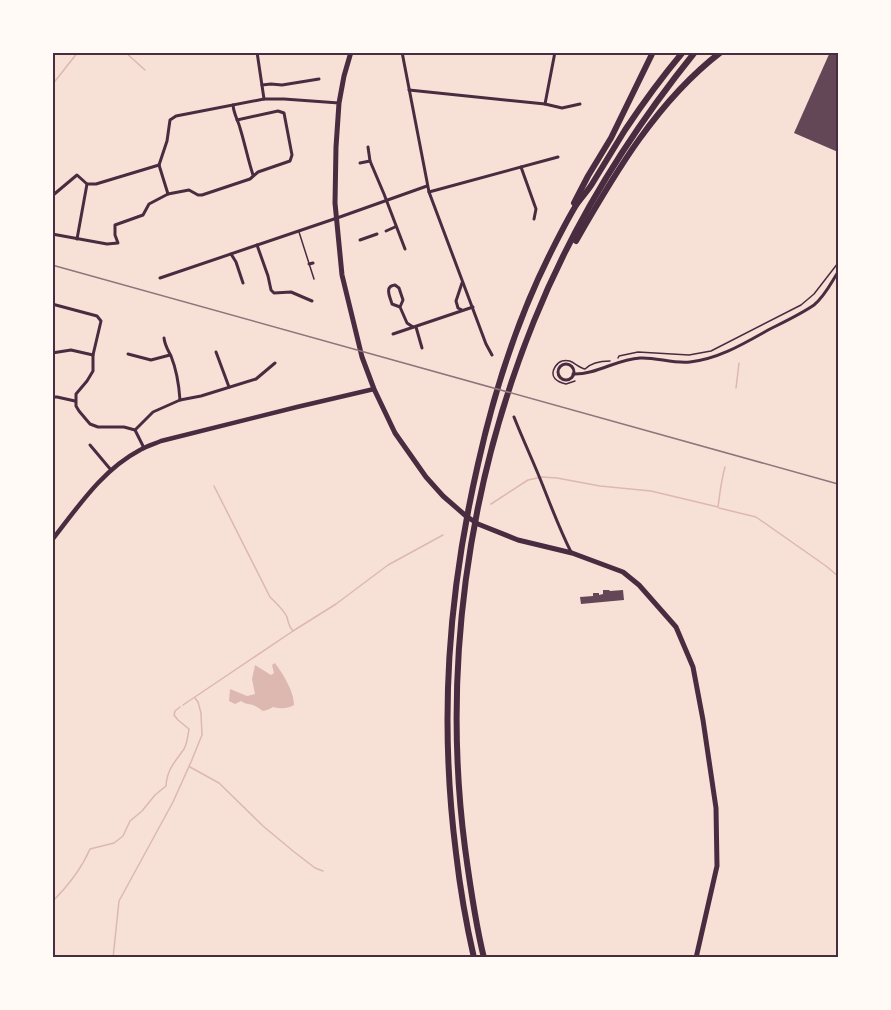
<svg xmlns="http://www.w3.org/2000/svg" width="891" height="1010" viewBox="0 0 891 1010" font-family="Jost,sans-serif">
<style>
.water{fill:#dcb8b0}
.lines{fill:none;stroke-linecap:round;stroke-linejoin:round}
.stream{stroke:#dcb8b0;stroke-width:1.5}
.building{fill:#644757}
.path{stroke:#4a2c40;stroke-width:1.5}
.service{stroke:#4a2c40;stroke-width:1.5}
.minor{stroke:#4a2c40;stroke-width:3}
.secondary{stroke:#4a2c40;stroke-width:4.5}
.primary{stroke:#4a2c40;stroke-width:5}
.motorway{stroke:#4a2c40;stroke-width:6}
.rail{stroke:#8f747c;stroke-width:1.5}
.neatline{fill:none;stroke:#4a2c40;stroke-width:2}
</style>
<rect width="100%" height="100%" fill="#f7e1d7"/>
<path class="water" d="M275,663C283,674 294,691 294,705C287,709 281,709 273,707C260,714 264,710 255,706C249,703 246,705 241,701L235,704L229,701L230,689L247,696L255,694L252,679L255,665L271,675L274,673L272,665Z"/>
<g class="lines">
<g class="stream">
<polyline points="125,52 145,70"/>
<polyline points="52,85 78,52"/>
<polyline points="736,388 739,363"/>
<path d="M214,486L270,597C276,603 284,610 287,617C289,624 288,626 293,631"/>
<path d="M491,504L528,480L542,477L557,478L600,486L651,491L718,507C720,493 721,481 725,467"/>
<polyline points="719,508 756,517 826,566 838,576"/>
<polyline points="183,705 293,631 336,604 388,565 443,535"/>
<polyline points="190,767 219,783 263,826 293,851 315,868 323,871"/>
<path d="M52,902C68,886 81,870 90,849L114,843L123,836L130,821L142,811L155,795L166,786C167,769 175,762 184,749C187,744 188,736 189,729L178,720L174,715L175,711L180,707"/>
<polyline points="113,958 119,901 173,802 191,762 202,735 201,713 198,702 195,698"/>
</g>
</g>
<g class="building">
<polygon points="830,52 838,52 838,152 794,133"/>
<polygon points="603,590 609,590 610,591 623,590 624,600 581,604 580,597 593,596 593,593 599,593 599,595 603,594"/>
</g>
<g class="lines">
<g class="path">
<polyline points="618,358 619,356 638,352 689,355 711,351 801,305 814,294 838,263"/>
<path d="M575,381L566,384C557,382 549,377 555,367C557,364 558,362 562,361C572,358 576,367 585,369C591,363 602,361 610,361"/>
</g>
<polyline class="service" points="299,232 314,279"/>
<g class="minor">
<polyline points="257,52 264,99"/>
<polyline points="402,52 429,192 486,344 492,355"/>
<polyline points="262,85 271,84 282,85 319,79"/>
<polyline points="409,90 545,104 562,108 580,104"/>
<polyline points="545,104 555,52"/>
<path d="M233,105C234,115 238,120 240,128C245,144 248,160 253,175"/>
<polyline points="368,147 370,161"/>
<polyline points="360,163 370,161 384,194 405,249"/>
<polyline points="159,165 168,194 189,190 198,195 202,195 250,179 258,172 290,161 292,155 284,113 278,111 237,120"/>
<polyline points="159,165 167,141 170,120 176,116 264,99 284,99 339,103"/>
<polyline points="521,167 536,209 534,219"/>
<polyline points="429,192 558,157"/>
<polyline points="52,196 77,175 87,184 96,184 159,165"/>
<polyline points="386,231 395,227"/>
<polyline points="52,234 107,244 118,243 115,235 115,225 143,215 149,204 168,194"/>
<polyline points="77,239 87,184"/>
<polyline points="360,240 377,234"/>
<polyline points="257,245 268,276 271,290 274,293 291,292 312,301"/>
<polyline points="231,254 236,262 243,283"/>
<polyline points="309,264 313,263"/>
<polyline points="160,278 337,218 427,186"/>
<polyline points="52,304 97,316 101,321 93,355 93,371 87,381 76,394 76,406 79,411 90,424 98,427 124,427 135,430 144,448"/>
<path d="M400,307L403,300L399,288L395,285C384,286 390,297 392,304L400,307L407,323L413,327"/>
<polyline points="462,310 458,308 456,301 462,283"/>
<polyline points="416,327 422,348"/>
<polyline points="393,334 473,307"/>
<path d="M164,338C165,346 168,350 171,356C177,371 179,385 180,400"/>
<polyline points="216,352 229,387"/>
<polyline points="52,353 71,350 93,355"/>
<polyline points="128,354 151,360 170,355"/>
<circle cx="566" cy="372" r="8"/>
<path d="M573,374C596,375 617,359 640,358C656,357 673,364 690,362C719,359 745,343 770,329C784,322 801,314 814,305C825,296 831,283 838,272"/>
<polyline points="52,397 57,397 75,401"/>
<path d="M514,417C523,440 534,463 543,486C552,509 560,530 571,552"/>
<polyline points="135,430 153,412 180,400 201,396 256,379 275,363"/>
<polyline points="90,445 111,470"/>
</g>
<path class="secondary" d="M52,540C78,507 102,470 140,450C146,446 154,444 161,441L297,407L374,389"/>
<polyline class="primary" points="351,52 344,76 339,103 336,147 335,203 342,275 362,357 374,389 395,433 426,477 443,496 466,516 478,524 518,540 572,553 623,572 639,585 676,627 693,667 703,720 716,808 717,866 696,958"/>
<g class="motorway">
<polyline points="574,203 588,176 611,138 653,52"/>
<path d="M576,241C615,173 657,101 721,52"/>
<path d="M474,958C466,923 460,888 456,853C439,719 448,595 478,464C494,392 517,320 550,254C558,238 566,222 575,207C580,199 587,192 592,184C603,166 614,148 625,130C643,103 662,77 683,52"/>
<path d="M484,958C475,922 470,885 465,848C442,671 467,487 534,321C573,224 629,134 695,52"/>
</g>
<polyline class="rail" points="52,265 838,484"/>
</g>
<rect width="891" height="1010" fill="none" stroke="#fffaf5" stroke-width="108"/>
<rect x="54" y="54" width="783" height="902" class="neatline"/>
</svg>
